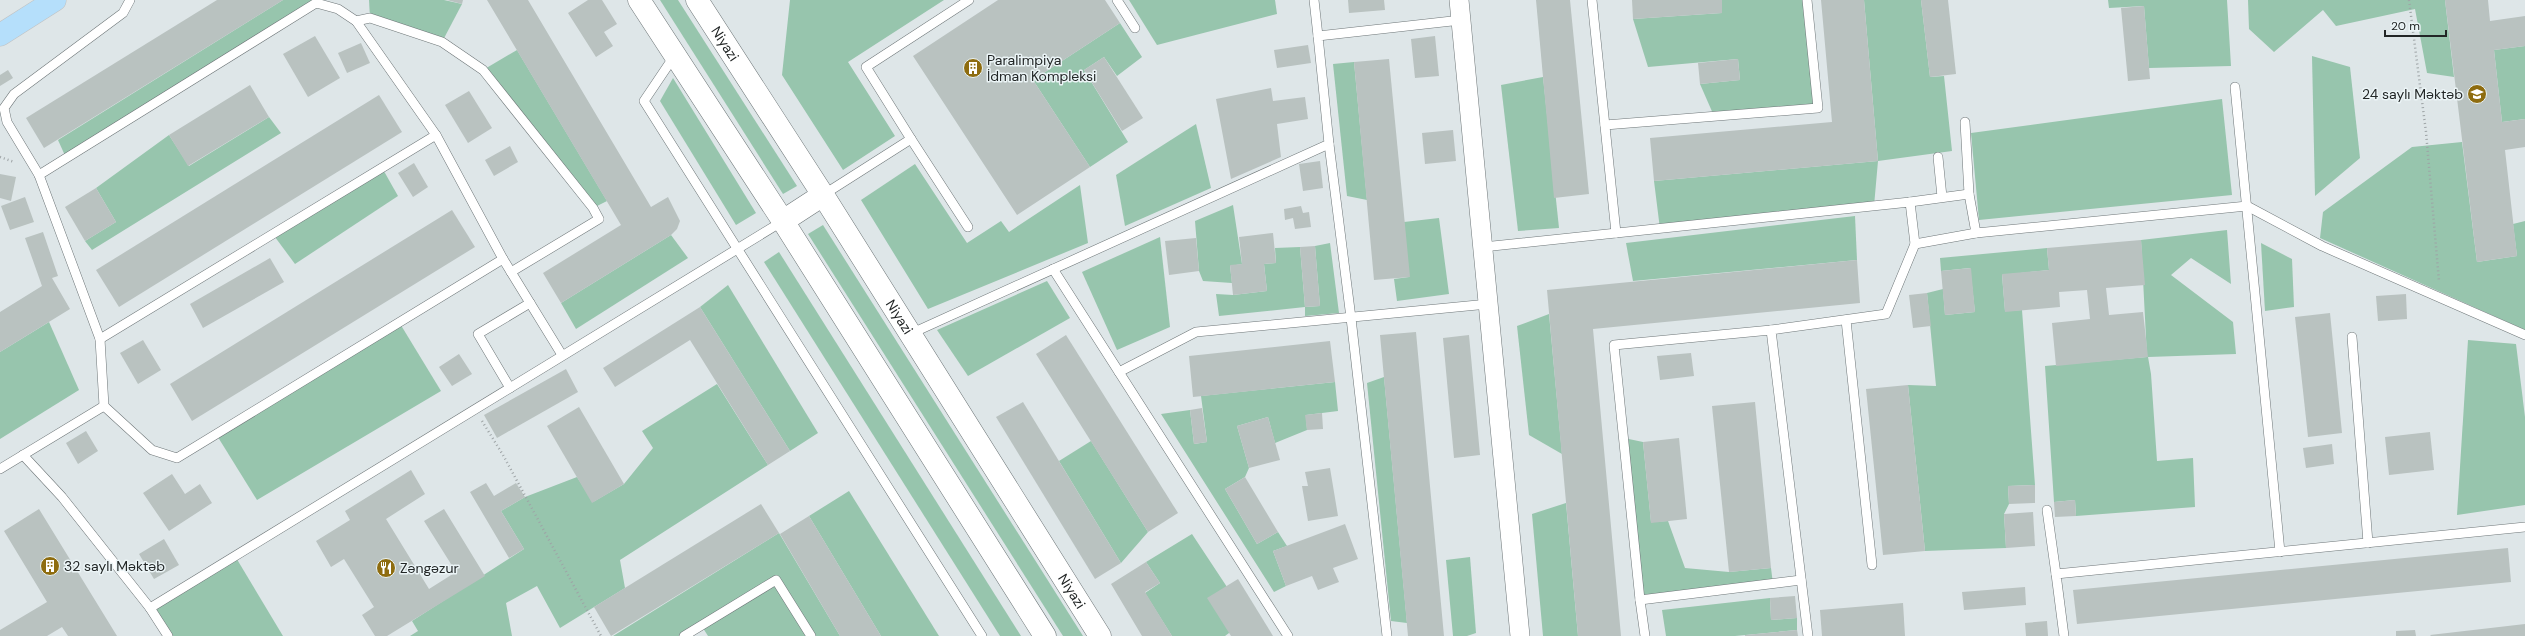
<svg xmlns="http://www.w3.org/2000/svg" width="2525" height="636" viewBox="0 0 2525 636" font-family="'DM Sans',sans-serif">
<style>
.green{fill:#97c5ad}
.building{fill:#b9c2c0}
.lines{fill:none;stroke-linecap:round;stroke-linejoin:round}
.service-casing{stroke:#6e7678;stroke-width:10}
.minor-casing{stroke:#6e7678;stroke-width:20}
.secondary-casing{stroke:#6e7678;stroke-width:23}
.primary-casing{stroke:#c1c2c2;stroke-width:23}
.path{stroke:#9ea4a6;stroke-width:2.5;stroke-dasharray:1 3;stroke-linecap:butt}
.service{stroke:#fff;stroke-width:9}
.minor{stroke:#fff;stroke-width:19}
.secondary{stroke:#fff;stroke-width:22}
.primary{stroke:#b5dffb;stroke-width:22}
.labels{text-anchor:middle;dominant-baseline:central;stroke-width:3;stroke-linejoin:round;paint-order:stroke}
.street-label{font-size:14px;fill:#222626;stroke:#ebf4f6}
.poi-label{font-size:14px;fill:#222626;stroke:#ebf4f6;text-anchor:start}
</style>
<rect width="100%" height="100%" fill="#dee6e8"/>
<g class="green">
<polygon points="283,0 314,0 67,160 58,140"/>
<polygon points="369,0 444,0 462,4 442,42 370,18"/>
<polygon points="660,0 678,0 797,186 783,194"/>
<polygon points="790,0 944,0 848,62 895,136 843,170 782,75"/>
<polygon points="1129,0 1275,0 1277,14 1157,45"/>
<polygon points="1722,0 1807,0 1818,108 1714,116 1700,84 1740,80 1738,59 1648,67 1633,19 1722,13"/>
<polygon points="1864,0 1921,0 1930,77 1944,76 1952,151 1878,161 1874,206 1660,229 1654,181 1878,161"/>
<polygon points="2108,0 2227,0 2231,66 2149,68 2144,6 2109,8"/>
<polygon points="2248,0 2445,0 2454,77 2427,73 2415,9 2336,26 2323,10 2274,52 2249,29"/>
<polygon points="1120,23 1142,57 1117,76 1104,57 1084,70 1128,142 1090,167 1033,80"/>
<polygon points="2525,46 2525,119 2502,122 2494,50"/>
<polygon points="517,50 607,201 593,208 483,70"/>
<polygon points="2312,56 2350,67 2360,158 2315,196"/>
<polygon points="1354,62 1367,200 1347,196 1333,64"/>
<polygon points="1543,77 1559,228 1518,231 1501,85"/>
<polygon points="673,78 756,213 736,225 660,101"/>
<polygon points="2222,99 2232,195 1979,220 1971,133"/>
<polygon points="269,117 281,133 92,250 85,241 116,222 96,188 169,135 189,166"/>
<polygon points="1196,124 1211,188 1125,226 1116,175"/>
<polygon points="2462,142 2477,262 2517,256 2513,224 2525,221 2525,330 2320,238 2323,212 2412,147"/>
<polygon points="915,164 967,243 1001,221 1009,232 1080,185 1088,243 928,309 861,200"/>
<polygon points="381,166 398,196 295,264 272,233"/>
<polygon points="1233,205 1242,264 1230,266 1232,283 1203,281 1199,271 1195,221"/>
<polygon points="1855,216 1857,260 1633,281 1626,243"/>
<polygon points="1439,218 1449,294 1397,301 1394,279 1409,277 1404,222"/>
<polygon points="823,225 1083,636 1063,636 808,234"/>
<polygon points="2227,230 2231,284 2191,258 2171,275 2233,322 2236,354 2148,357 2151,374 2157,461 2193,458 2195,507 2076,516 2075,500 2054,502 2045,366 2147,357 2141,240"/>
<polygon points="671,235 688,258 576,329 561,303"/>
<polygon points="1160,237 1170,327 1117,350 1082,272"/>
<polygon points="1330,243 1339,313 1305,316 1305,307 1219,316 1216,294 1233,295 1267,291 1264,264 1276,263 1275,248 1300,247 1305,307 1320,306 1315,246"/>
<polygon points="2261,243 2292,259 2294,307 2265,311"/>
<polygon points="2047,248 2049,270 2002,275 2005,311 2022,310 2035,485 2008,486 2009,504 2004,514 2006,548 1925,551 1908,385 1936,386 1927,293 1943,289 1945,315 1975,312 1970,268 1941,271 1940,258"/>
<polygon points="779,252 1021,636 1000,636 764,262"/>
<polygon points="1047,281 1070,318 968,376 937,330"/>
<polygon points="728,285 818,433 790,451 700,307"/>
<polygon points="1549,314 1562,454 1529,435 1517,326"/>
<polygon points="49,322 79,390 0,439 0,352"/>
<polygon points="399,322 441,391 257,500 216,434"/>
<polygon points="2468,340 2516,344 2525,417 2525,505 2457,515"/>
<polygon points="1384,377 1407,623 1391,621 1367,383"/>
<polygon points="1335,382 1338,411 1306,415 1307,430 1275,443 1268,417 1237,426 1249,468 1245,477 1225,489 1257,544 1278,532 1287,546 1273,551 1286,586 1274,592 1161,414 1190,410 1194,444 1207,442 1201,396"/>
<polygon points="717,384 768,465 620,560 625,588 560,628 537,586 506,603 512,636 410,636 418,631 412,621 524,549 501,511 525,497 577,477 593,502 624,484 653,448 642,431"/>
<polygon points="1624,438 1643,442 1651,522 1668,521 1685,568 1729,572 1771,568 1773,584 1640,600"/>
<polygon points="1091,441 1148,532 1121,563 1059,461"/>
<polygon points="849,491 939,636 881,636 809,516"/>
<polygon points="1566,503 1578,636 1543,636 1532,514"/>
<polygon points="779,533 840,636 708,636 701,625 683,636 613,636"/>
<polygon points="1192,534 1227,587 1229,633 1225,636 1172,636 1145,593 1160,583 1146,562"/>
<polygon points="235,556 283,636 168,636 150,608"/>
<polygon points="1470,557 1476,633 1467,636 1453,636 1446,560"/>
<polygon points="1770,598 1771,620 1797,618 1797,630 1735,636 1666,636 1662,610"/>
</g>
<g class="building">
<polygon points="217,0 283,0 44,148 26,118"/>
<polygon points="447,0 463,0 462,4"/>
<polygon points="487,0 528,0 651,207 668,197 680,221 677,229 671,235 561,303 543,273 621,225"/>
<polygon points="588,0 602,0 617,24 604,32 613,46 596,57 568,13"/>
<polygon points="998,0 1105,0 1120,23 1033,80 1090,167 1017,215 913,56"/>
<polygon points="1348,0 1384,0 1385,10 1349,13"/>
<polygon points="1536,0 1570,0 1589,194 1554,198"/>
<polygon points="1632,0 1722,0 1722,13 1633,19"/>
<polygon points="1821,0 1864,0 1878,161 1654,181 1650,138 1832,122"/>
<polygon points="1921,0 1948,0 1956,74 1930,77"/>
<polygon points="2445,0 2488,0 2490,21 2525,16 2525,46 2494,50 2502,122 2525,119 2525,147 2505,150 2517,256 2477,262"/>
<polygon points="2144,6 2150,79 2128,81 2121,8"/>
<polygon points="315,36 340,78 308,97 283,54"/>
<polygon points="1435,36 1439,76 1415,78 1411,39"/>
<polygon points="361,43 370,63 347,73 338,53"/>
<polygon points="1308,45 1311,63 1277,68 1274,50"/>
<polygon points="1104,57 1143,118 1122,131 1084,70"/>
<polygon points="1389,59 1410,277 1374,280 1354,62"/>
<polygon points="1738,59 1740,80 1700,84 1698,63"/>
<polygon points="8,70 13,78 0,86 0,75"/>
<polygon points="250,85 269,117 188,166 169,135"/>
<polygon points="1271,88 1273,101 1305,97 1308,119 1277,124 1281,157 1231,179 1216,99"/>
<polygon points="469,91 492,128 468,143 445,105"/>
<polygon points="379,95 402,132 119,307 96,270"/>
<polygon points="1453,130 1456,161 1425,164 1422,133"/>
<polygon points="510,146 518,162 494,176 485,160"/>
<polygon points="1320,161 1323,188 1303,191 1299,164"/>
<polygon points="414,163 428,187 413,197 398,173"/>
<polygon points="0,174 16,177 11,201 0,198"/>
<polygon points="96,188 116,222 85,241 65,207"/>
<polygon points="25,197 34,222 10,230 1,206"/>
<polygon points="1301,206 1303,213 1309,212 1311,227 1295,229 1293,218 1285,220 1284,209"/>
<polygon points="452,210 475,247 192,421 170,384"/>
<polygon points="43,232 58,276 52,278 70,309 0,352 0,312 42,286 25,238"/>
<polygon points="1273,233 1276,263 1264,264 1267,291 1233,295 1230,265 1242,264 1239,237"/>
<polygon points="1196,238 1199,271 1169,275 1165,241"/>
<polygon points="2141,240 2145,285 2106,288 2109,315 2143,312 2148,357 2056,366 2052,323 2090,319 2087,290 2059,292 2060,307 2005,312 2002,274 2049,270 2047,248"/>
<polygon points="1315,246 1320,306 1305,307 1300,247"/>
<polygon points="270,258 284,282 203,328 190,304"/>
<polygon points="1857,260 1860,303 1593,329 1621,636 1578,636 1547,290"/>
<polygon points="1971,268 1975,312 1945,315 1941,271"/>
<polygon points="1927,293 1931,326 1913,328 1909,295"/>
<polygon points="2406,294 2407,319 2378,321 2376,296"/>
<polygon points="700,307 790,451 768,465 690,340 615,387 603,368"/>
<polygon points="2330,313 2342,433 2308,437 2295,317"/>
<polygon points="1416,332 1430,486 1444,636 1408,636 1380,335"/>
<polygon points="1066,335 1178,513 1148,532 1036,354"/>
<polygon points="1469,335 1480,455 1454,458 1443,338"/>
<polygon points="143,340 161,370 138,384 120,353"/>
<polygon points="1330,341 1335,382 1193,397 1189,356"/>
<polygon points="1691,353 1694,376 1660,380 1657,356"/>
<polygon points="459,354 472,374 452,386 439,367"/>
<polygon points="566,369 578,392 497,438 484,415"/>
<polygon points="1908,385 1925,551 1883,555 1866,389"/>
<polygon points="1023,402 1121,563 1095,579 996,417"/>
<polygon points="1755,402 1771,568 1729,572 1712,406"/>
<polygon points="579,407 624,484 592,503 547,426"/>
<polygon points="1202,408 1207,442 1194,444 1190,410"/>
<polygon points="1322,413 1323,429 1307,430 1305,415"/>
<polygon points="1268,417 1280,460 1249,468 1237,426"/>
<polygon points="86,431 98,451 78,464 66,443"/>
<polygon points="2430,432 2434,470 2389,475 2385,437"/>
<polygon points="1679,438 1687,519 1651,523 1643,442"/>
<polygon points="2332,444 2334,464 2306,468 2303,448"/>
<polygon points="1330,468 1338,516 1308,521 1302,486 1308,486 1305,472"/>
<polygon points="411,470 425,494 386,519 429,589 456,572 424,521 444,509 485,576 387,636 375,636 362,615 374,607 344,559 331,567 316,541 350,520 345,511"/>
<polygon points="172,474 185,494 200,484 212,503 169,531 143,493"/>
<polygon points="1245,477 1278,532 1257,544 1225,489"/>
<polygon points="486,483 494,496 516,483 525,497 501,511 524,549 509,558 470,492"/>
<polygon points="2035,485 2035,503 2009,504 2008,486"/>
<polygon points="2075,500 2076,516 2055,517 2054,502"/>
<polygon points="761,504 779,533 611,636 594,607"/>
<polygon points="39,509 117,636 68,636 62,627 47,636 0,636 0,630 47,602 4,531"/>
<polygon points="2033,512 2035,546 2006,548 2004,514"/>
<polygon points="809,516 881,636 840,636 780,534"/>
<polygon points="1345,524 1358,559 1333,568 1339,582 1318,590 1312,576 1286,586 1273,551"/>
<polygon points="164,539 179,565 154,579 139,554"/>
<polygon points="2508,548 2511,582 2077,624 2073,590"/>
<polygon points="1146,562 1160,583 1145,592 1172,636 1142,636 1111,584"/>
<polygon points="1238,579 1273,636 1231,636 1207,598"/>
<polygon points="2025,587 2026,605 1964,610 1962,592"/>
<polygon points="1795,596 1797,618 1771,620 1770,598"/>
<polygon points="1903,603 1905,636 1822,636 1820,610"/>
<polygon points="2047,621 2048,636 2026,636 2025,623"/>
<polygon points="2525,624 2525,636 2431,636 2430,635"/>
<polygon points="1797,630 1798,636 1745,636 1745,635"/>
<polygon points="2415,630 2416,636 2396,636 2396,631"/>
</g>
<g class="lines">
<g class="service-casing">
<g id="service">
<polyline points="1117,0 1135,28"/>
<polyline points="1314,0 1318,36"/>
<polyline points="1592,0 1616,233"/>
<polyline points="356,21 436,135"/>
<polyline points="675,55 644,101 982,636"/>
<polyline points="2235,87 2280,552"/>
<polyline points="1965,122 1969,194 1976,233 2247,206 2322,246 2525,335"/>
<polyline points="1605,125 1818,108 1807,0"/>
<polyline points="911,139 968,227"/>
<polyline points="1329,144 1351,318 1387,636"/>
<polyline points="1938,157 1942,197"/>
<polyline points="39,175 316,3 338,9 356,21 370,18 442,42 483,70 593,208 599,219 511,272"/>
<polyline points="823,195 911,139 866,67 969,0"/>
<polyline points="1910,202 1969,194"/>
<polyline points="1483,247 1910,202 1915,244"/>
<polyline points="1053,269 1288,636"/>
<polyline points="1846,320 1872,565"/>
<polyline points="1771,330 1614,345 1640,600 1801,580"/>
<polyline points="910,334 1329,144 1318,36 1461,20"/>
<polyline points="2352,337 2368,543"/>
<polyline points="100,339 436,135 503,259"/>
<polyline points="1119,372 1196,332 1488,304"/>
<polyline points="510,388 478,334 530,303"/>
<polyline points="104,406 100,339 39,175 7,122 4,108 14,94 123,13 130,0"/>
<polyline points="23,455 62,497 150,608"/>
<polyline points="0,469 104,406 152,450 177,458 503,259 562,355"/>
<polyline points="2047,510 2056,574"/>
<polyline points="1640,600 1645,636"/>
<polyline points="168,636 150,608 783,221"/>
<polyline points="684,636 776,580 811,636"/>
<polyline points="1808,636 1771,330 1886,314 1915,244 1976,233"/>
<polyline points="2064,636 2056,574 2525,527"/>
</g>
</g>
<g class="minor-casing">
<polyline id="minor" points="1459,0 1520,636"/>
</g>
<g class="secondary-casing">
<g id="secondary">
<polyline points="639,0 783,221 1045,636"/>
<path id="s1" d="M697,0L823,195L1100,636"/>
<polyline points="783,221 823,195"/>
</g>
</g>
<g class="primary-casing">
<polyline id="primary" points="0,35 55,0"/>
</g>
<g class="path">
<polyline points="2409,0 2426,132 2439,281"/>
<polyline points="0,157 14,162"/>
<polyline points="482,421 503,455 601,636"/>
</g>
<use href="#service" class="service"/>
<use href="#minor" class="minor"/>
<use href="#secondary" class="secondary"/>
<use href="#primary" class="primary"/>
</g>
<defs>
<g id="building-disc" transform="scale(1)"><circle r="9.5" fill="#8e6c0f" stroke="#ebf4f6"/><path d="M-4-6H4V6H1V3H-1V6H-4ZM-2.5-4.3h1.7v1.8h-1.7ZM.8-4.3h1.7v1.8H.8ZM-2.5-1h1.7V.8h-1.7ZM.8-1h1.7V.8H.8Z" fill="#fff"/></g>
<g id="school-disc" transform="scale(1)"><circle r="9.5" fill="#8e6c0f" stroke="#ebf4f6"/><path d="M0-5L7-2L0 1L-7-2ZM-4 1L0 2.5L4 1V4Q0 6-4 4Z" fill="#fff"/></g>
<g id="restaurant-disc" transform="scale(1)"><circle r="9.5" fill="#8e6c0f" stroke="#ebf4f6"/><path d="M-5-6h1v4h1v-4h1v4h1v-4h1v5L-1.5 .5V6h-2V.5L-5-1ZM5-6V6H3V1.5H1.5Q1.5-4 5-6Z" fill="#fff"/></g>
</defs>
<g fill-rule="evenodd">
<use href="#building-disc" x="973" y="68"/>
<use href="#school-disc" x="2477" y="94"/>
<use href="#building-disc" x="50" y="566"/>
<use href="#restaurant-disc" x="386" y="568"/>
</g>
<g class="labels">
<g class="street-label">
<text stroke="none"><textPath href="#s1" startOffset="52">Niyazi</textPath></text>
<text stroke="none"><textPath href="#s1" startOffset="376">Niyazi</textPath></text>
<text stroke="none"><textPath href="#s1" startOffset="700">Niyazi</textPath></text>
</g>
<g class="poi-label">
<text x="987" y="60">Paralimpiya<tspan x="987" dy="16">İdman Kompleksi</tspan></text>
<text x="2463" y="94" text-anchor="end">24 saylı Məktəb</text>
<text x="64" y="566">32 saylı Məktəb</text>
<text x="400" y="568">Zəngəzur</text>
</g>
</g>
<path d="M2385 30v6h61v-6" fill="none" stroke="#222626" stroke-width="2"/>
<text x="2391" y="30" font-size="12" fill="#222626" stroke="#ebf4f6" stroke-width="3" paint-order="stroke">20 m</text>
</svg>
